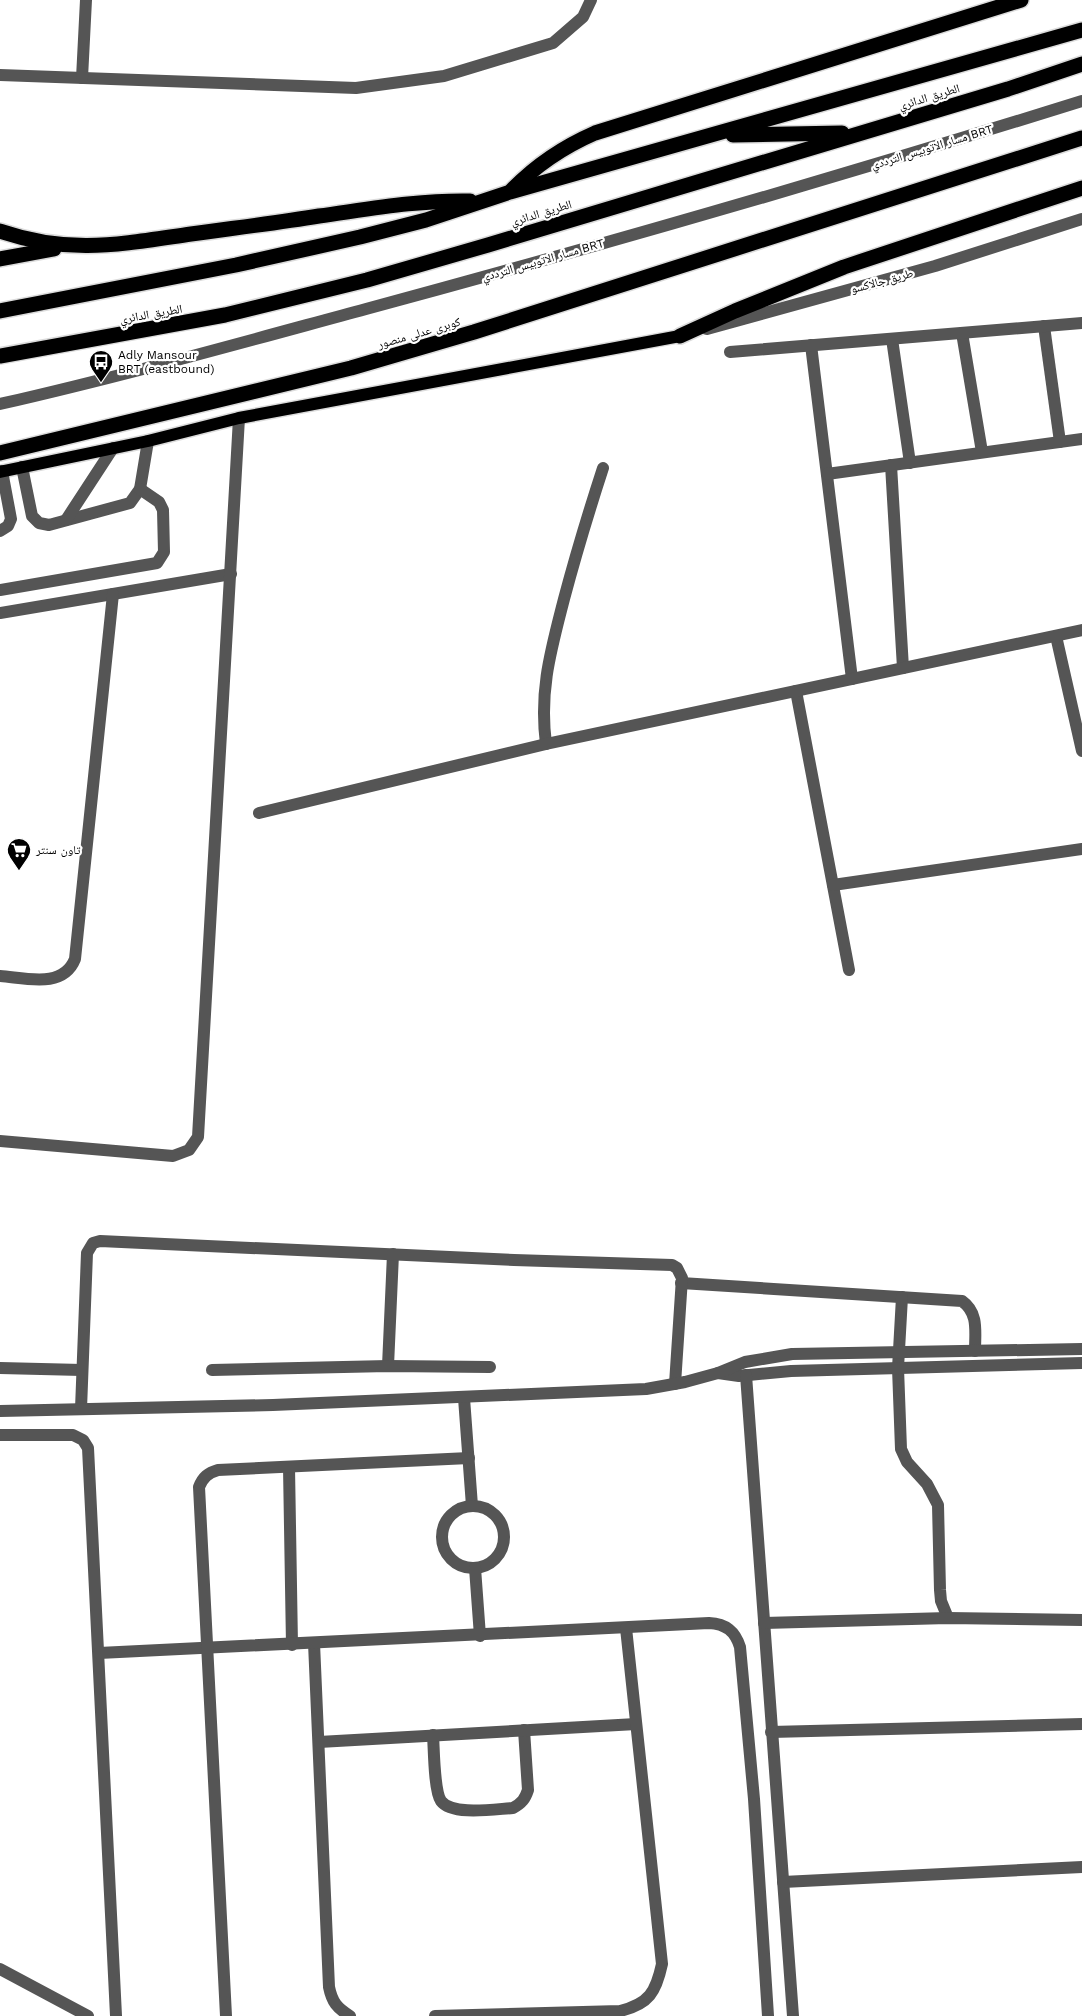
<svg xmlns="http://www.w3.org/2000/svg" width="1082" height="2016" viewBox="0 0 1082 2016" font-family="'Work Sans','Noto Naskh Arabic',sans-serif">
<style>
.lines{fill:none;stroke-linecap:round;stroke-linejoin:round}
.major-casing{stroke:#dbdbdb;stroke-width:15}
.highway-casing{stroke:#dbdbdb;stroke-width:18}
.minor{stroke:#555;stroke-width:12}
.major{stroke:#000;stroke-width:12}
.highway{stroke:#000;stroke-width:15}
.labels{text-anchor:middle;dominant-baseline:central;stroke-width:4.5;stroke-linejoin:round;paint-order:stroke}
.street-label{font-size:12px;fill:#000;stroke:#fff}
.poi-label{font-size:12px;fill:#000;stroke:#fff;text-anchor:start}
</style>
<rect width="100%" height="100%" fill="#fff"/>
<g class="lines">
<g class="major-casing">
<polyline id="major" points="0,472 148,441 239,418 680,336"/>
</g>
<g class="highway-casing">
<g id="highway">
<polyline points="733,135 842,133"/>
<path d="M512,190C536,165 563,147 595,133L1021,0"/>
<path d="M0,231C70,255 121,244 191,234C234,228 276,223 319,216C370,209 417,200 470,201"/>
<polyline points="0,259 54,249"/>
<polyline points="0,311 236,265 360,237 426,220 510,192 1082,30"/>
<polyline points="680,336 735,311 844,267 1082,188"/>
<polyline points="0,356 225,315 367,280 488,245 1008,89 1082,64"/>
<polyline points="0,453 351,368 474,332 1082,138"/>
</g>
</g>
<g class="minor">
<polyline points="0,75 356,88 444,76 553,43 583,17 591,0"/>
<polyline points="82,78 86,0"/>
<polyline points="1044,326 1060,442"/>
<polyline points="707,329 935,266 1082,219"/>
<polyline points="962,333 982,452"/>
<polyline points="892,339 910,463"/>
<polyline points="811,345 852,679"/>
<polyline points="730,352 1082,323"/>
<path d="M0,404C123,376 244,342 366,309C606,244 845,175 1082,101"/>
<polyline points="891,465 903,668"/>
<polyline points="22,467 32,516 39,523 49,525 130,503 140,489 148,441"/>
<polyline points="827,474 1082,439"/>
<polyline points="66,520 113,448"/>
<polyline points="0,531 8,526 11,519 2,471"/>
<polyline points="0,590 157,563 164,552 163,510 159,502 140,489"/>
<polyline points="0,613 231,574"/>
<polyline points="1056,636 1082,751"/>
<polyline points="796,691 849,970"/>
<path d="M546,744C539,690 551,650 564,599C576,554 589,511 603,468"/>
<polyline points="259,813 546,744 1082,630"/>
<polyline points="833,885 1082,849"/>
<path d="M0,976C26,978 63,989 75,959L113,594"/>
<polyline points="0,1141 173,1156 189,1150 198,1137 239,418"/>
<path d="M681,1283L962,1301C979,1313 975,1332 975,1351"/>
<polyline points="902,1297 898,1368 901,1449 907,1462 927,1484 938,1505 940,1590 941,1601 948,1618"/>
<polyline points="388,1366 393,1254"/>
<polyline points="0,1368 82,1370"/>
<polyline points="212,1370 388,1366 490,1367"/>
<polyline points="718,1373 739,1376 791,1371 1082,1363"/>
<polyline points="746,1375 793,2016"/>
<polyline points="464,1398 472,1506"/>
<polyline points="81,1409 87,1253 93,1243 100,1241 514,1260 672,1265 677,1268 682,1278 675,1384"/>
<polyline points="0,1411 273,1405 646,1389 685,1382 718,1373 745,1362 792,1354 1082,1349"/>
<polyline points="0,1435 73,1435 83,1440 88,1448 116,2016"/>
<polyline points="289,1467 292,1645"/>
<circle cx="473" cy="1537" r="31"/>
<polyline points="475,1568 480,1636"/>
<polyline points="764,1623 948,1618 1082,1620"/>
<path d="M314,1643L329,1987C332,2002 337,2008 350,2016"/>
<path d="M99,1653L709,1623C726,1624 735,1631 740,1647L754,1799L768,2016"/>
<polyline points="771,1732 1082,1724"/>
<path d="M433,1735C434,1749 434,1791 441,1801C452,1816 495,1809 513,1808C522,1803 525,1799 528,1790L524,1730"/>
<polyline points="319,1742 636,1724"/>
<polyline points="783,1882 1082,1867"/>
<polyline points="0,1969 88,2016"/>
<path d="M226,2016L199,1487C203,1477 208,1473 218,1470L469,1458"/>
<path d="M435,2016L620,2011C649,2004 656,1992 662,1964L626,1628"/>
</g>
<use href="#major" class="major"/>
<use href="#highway" class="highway"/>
</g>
<defs>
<g id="bus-pin" transform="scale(1.25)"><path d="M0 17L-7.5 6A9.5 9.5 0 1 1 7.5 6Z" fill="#000" stroke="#fff"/><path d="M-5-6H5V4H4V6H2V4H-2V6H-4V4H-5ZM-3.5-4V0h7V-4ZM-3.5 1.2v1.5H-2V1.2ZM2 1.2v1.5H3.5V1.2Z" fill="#fff"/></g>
<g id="supermarket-pin" transform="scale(1.25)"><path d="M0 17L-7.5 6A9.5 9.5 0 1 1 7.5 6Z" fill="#000" stroke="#fff"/><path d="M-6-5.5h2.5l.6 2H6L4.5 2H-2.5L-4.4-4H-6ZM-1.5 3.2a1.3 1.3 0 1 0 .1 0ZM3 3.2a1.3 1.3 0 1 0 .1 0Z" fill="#fff"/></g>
</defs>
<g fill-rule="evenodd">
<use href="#bus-pin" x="101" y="362"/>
<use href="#supermarket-pin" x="19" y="850"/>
</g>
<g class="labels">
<g class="street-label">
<text transform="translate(929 97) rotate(-17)">الطريق الدائري</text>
<text transform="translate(932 147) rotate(-17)">مسار الاتوبيس الترددي BRT</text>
<text transform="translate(541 213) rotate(-17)">الطريق الدائري</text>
<text transform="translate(543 260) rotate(-16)">مسار الاتوبيس الترددي BRT</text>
<text transform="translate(882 281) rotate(-15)">طريق جالاكسو</text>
<text transform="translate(151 314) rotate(-10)">الطريق الدائري</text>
<text transform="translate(419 333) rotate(-16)">كوبرى عدلى منصور</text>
</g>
<g class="poi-label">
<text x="118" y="355">Adly Mansour<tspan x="118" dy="14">BRT (eastbound)</tspan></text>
<text x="36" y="850">تاون سنتر</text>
</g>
</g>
</svg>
